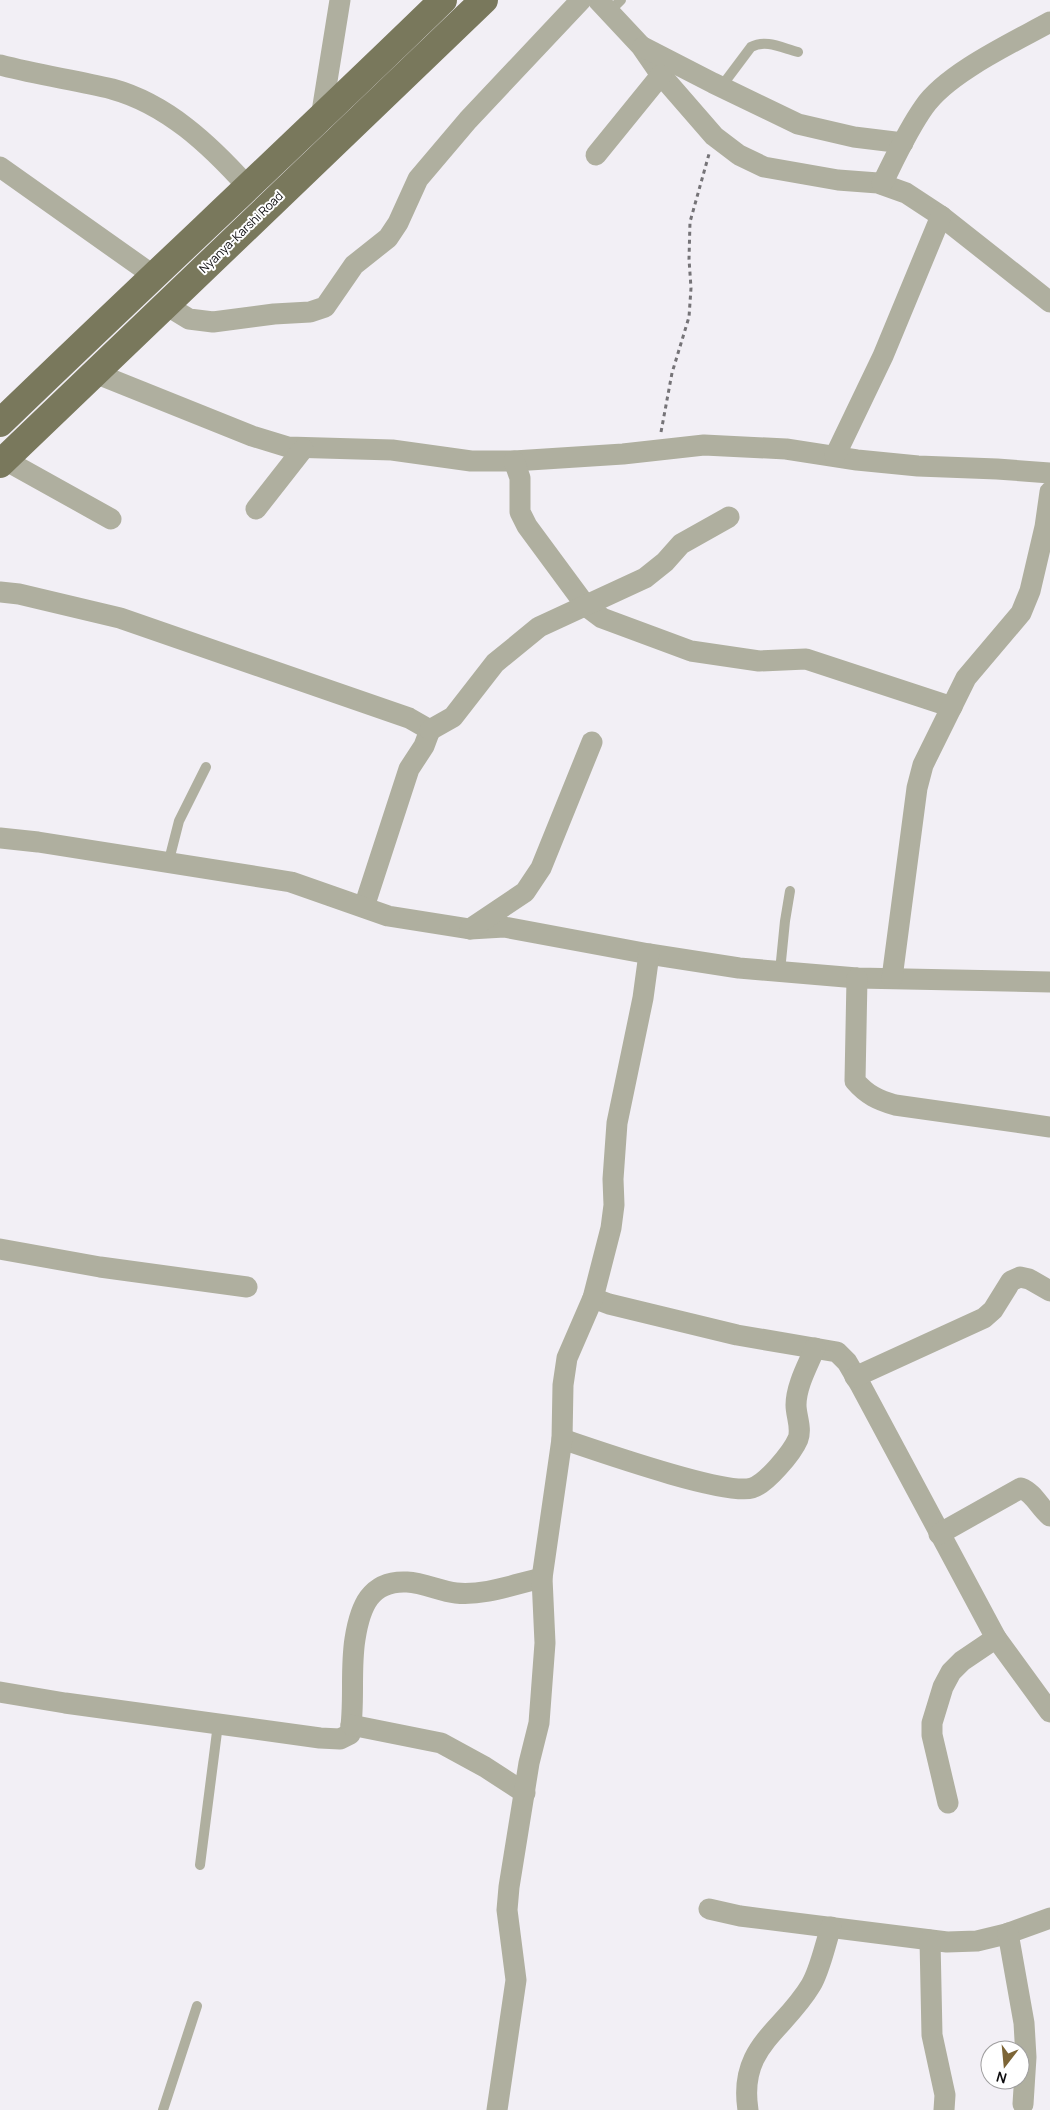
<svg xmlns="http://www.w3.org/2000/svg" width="1050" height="2110" viewBox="0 0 1050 2110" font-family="Manrope,sans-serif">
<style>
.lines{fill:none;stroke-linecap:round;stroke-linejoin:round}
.path{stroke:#757377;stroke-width:3;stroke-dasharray:4 4;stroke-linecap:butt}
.lane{stroke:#afaf9f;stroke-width:10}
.street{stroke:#afaf9f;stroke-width:21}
.primary{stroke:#79785c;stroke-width:28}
.labels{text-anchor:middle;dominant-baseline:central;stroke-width:4;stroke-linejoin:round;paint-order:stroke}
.street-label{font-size:12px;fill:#0e0d0f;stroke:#fff}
</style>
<rect width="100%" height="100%" fill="#f2eff5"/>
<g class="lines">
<polyline class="path" points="661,432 672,373 689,317 691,288 689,259 690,222 709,154"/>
<g class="lane">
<polyline points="610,11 621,0"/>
<path d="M721,87L751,47C766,39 782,48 798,52"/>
<polyline points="168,864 179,821 206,767"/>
<polyline points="780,971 785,921 790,891"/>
<polyline points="200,1865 218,1724"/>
<polyline points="163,2110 197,2006"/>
</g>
<g class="street">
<polyline points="598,0 641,46 661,75 714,136 739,155 764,167 838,180 878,183 906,193 941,216 1050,302"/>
<polyline points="643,47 713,83 798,124 854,137 903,143"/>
<path d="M0,65C37,75 75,80 112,89C167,104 210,145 247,186"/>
<polyline points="321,118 340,0"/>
<polyline points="596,155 661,75"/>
<polyline points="0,167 154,276"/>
<path d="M882,184C895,158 907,131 924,107C947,73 1014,42 1050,22"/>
<polyline points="166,305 189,319 213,322 274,314 310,312 325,307 354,265 388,238 398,223 418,179 468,120 581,0"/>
<polyline points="95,373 252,436 288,447 392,450 471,461 514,461 623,454 704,445 786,449 857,460 918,466 997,469 1050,473"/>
<polyline points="835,456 883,356 941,216"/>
<polyline points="5,460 111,519"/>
<polyline points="514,461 520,478 520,512 527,526 586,606 602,618 691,651 759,661 806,659 952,707"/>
<polyline points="256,509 303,449"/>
<polyline points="0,592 19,594 120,618 409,718 430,730 424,746 409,769 364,907"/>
<polyline points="430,730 453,717 495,663 539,627 645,578 665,562 681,544 729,517"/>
<polyline points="0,838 38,842 291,882 388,916 470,929 504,927 649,954 739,968 857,978 1050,982"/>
<polyline points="470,929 525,892 541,868 592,742"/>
<path d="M857,978L855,1081C867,1095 878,1100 895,1105L1050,1127"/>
<polyline points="892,978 917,788 923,765 966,678 1021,613 1030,591 1045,527 1050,492"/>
<polyline points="0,1249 100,1267 247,1287"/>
<polyline points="593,1298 609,1304 737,1335 837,1352 847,1362 861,1386 996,1638 1050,1712"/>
<polyline points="855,1377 984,1318 993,1310 1011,1281 1020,1277 1029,1279 1050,1291"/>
<path d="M562,1439C595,1450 725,1496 752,1488C766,1484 792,1453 798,1439C802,1428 796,1416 796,1405C796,1386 808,1365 815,1348"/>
<path d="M939,1534L1021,1488C1034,1493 1039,1507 1050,1516"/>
<path d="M0,1692L65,1703L320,1738L340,1739L350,1734C355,1703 350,1670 355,1639C360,1607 370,1580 407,1582C424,1583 440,1591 456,1593C484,1596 515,1584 542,1578"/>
<polyline points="351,1725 441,1743 485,1767 525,1793"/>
<polyline points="948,1803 932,1735 932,1723 943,1687 951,1672 962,1661 996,1638"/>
<polyline points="709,1909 740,1916 947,1942 977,1941 1006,1934 1050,1918"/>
<polyline points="1008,1933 1024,2023 1026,2057 1023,2104"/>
<polyline points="930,1940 932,2035 945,2095 944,2110"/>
<polyline points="497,2110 516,1980 507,1910 509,1887 529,1763 539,1723 545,1643 542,1578 562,1439 563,1385 567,1358 593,1298 611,1228 614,1205 613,1179 617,1123 643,998 649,954"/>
<path d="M748,2110C738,2046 783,2032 811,1985C820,1970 825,1945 831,1927"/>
</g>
<g class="primary">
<path d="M0,423C147,281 297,142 443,0"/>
<polyline points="0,464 484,0"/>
</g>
</g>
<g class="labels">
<g class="street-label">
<text transform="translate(241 232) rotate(-44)">Nyanya-Karshi Road</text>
</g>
</g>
<g transform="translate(1005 2065) rotate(196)"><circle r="24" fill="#ffffff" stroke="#9f9e9f"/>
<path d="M0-4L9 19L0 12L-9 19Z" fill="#7d6536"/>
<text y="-8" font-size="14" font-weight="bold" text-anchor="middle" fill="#0e0d0f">N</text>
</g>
</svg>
